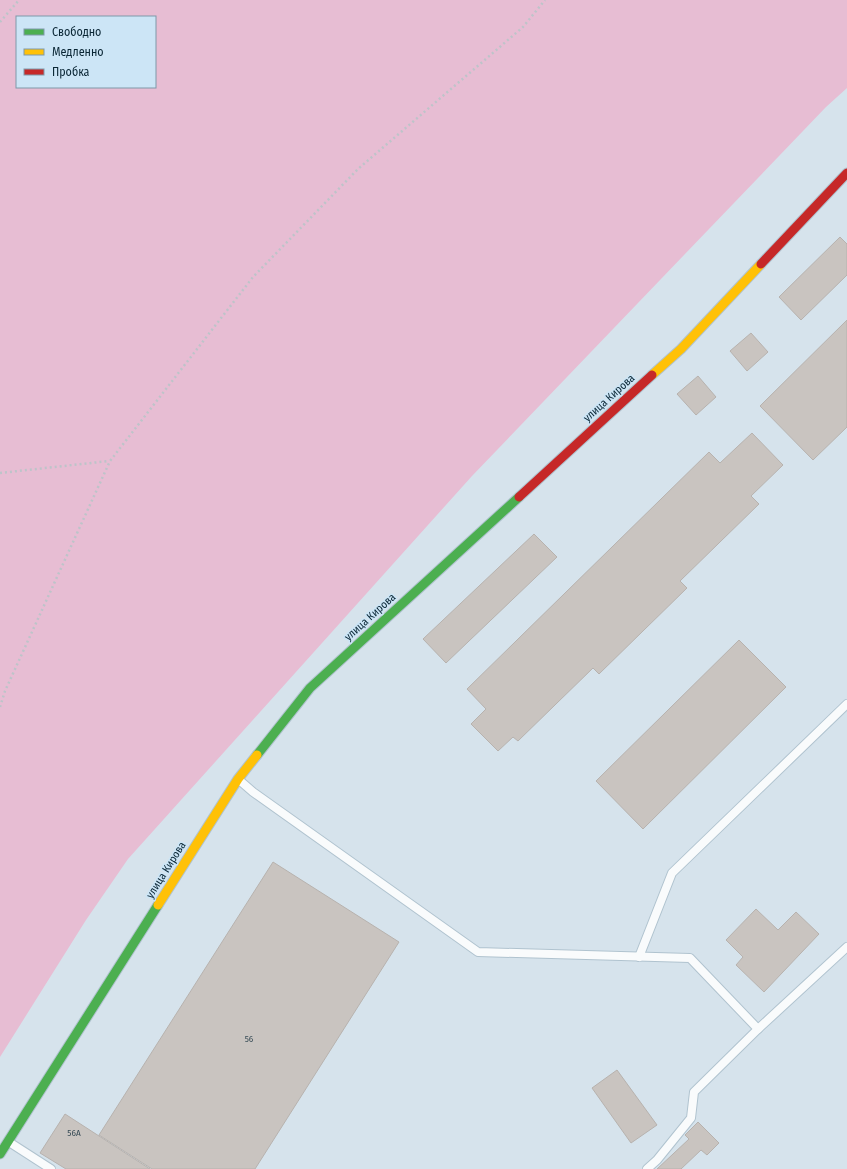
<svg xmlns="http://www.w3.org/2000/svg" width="847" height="1169" viewBox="0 0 847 1169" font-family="'Fira Sans Condensed',sans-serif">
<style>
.green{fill:#e7bdd3;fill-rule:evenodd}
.building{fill:#c9c4c0;stroke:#b7b2ae}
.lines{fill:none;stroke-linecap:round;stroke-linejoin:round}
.lane-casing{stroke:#b0c3cf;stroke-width:10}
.fast-casing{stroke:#b0c3cf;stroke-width:11}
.slow-casing{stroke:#b0c3cf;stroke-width:11}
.jam-casing{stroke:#b0c3cf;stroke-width:11}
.path{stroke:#bdc4c9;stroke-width:2.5;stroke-dasharray:2 3;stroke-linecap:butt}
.lane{stroke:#f9fbfc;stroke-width:8}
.fast{stroke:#4caf50;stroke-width:9}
.slow{stroke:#ffc107;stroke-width:9}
.jam{stroke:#c62828;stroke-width:9}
.labels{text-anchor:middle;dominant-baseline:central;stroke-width:3;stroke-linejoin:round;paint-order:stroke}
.number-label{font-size:9px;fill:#3a4e58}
.street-label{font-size:11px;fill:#0a2635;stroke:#cce5f6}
</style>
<rect width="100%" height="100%" fill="#d6e3ec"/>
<path class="green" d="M0,0H847V88L826,107L472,476L128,859L86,920L0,1057ZM17,17H155V87H17Z"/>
<g class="building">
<polygon points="840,237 847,244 847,275 801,320 779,297"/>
<polygon points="847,320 847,427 813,460 760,406"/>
<polygon points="751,333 768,352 747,371 730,351"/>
<polygon points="698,376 716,397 696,415 677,394"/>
<polygon points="752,433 783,465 751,496 759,504 680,581 687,588 599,674 593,668 518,741 513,737 498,751 471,724 486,709 467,689 709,452 720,463"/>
<polygon points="534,534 557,557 446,663 423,639"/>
<polygon points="739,640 786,687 643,829 596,781"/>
<polygon points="273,862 399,942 255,1169 152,1169 99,1135"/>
<polygon points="756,909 778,930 796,912 819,934 764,992 736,965 743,957 726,940"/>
<polygon points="617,1070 657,1125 631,1143 592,1088"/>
<polygon points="65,1114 150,1169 66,1169 40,1153"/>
<polygon points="698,1122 719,1143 707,1155 701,1150 681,1169 657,1169 689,1139 685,1135"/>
</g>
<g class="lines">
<g class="lane-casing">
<g id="lane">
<polyline points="238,779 253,792 478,952 690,958 758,1029 694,1092 691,1118 657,1160 647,1169"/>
<polyline points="639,957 672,873 847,704"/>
<polyline points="758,1029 847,947"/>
<polyline points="9,1142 51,1169"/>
</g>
</g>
<g class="fast-casing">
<g id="fast">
<polyline points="257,755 310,688 519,497"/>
<polyline points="0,1154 158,905"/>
</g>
</g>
<g class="slow-casing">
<g id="slow">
<polyline points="652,375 681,349 761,264"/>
<polyline points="158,905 238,779 257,755"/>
</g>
</g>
<g class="jam-casing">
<g id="jam">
<polyline points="761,264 847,173"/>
<polyline points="519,497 652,375"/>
</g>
</g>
<g class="path">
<polyline points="0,22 19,0"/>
<polyline points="0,473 109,461"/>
<polyline points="0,707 5,691 110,461 253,277 358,169 523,27 545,0"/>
</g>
<use href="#lane" class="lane"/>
<use href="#fast" class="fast"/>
<use href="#slow" class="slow"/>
<use href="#jam" class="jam"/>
</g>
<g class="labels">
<g class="number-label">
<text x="249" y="1039">56</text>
<text x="74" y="1133">56А</text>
</g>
<g class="street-label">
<text transform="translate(609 398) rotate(-42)">улица Кирова</text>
<text transform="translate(370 617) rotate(-42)">улица Кирова</text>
<text transform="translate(166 870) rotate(-58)">улица Кирова</text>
</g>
</g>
<rect x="16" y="16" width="140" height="72" fill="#cce5f6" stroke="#7e99a9"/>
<rect x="24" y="29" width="20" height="6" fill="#4caf50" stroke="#7e99a9"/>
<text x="52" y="36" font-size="12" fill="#0a2635">Свободно</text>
<rect x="24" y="49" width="20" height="6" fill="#ffc107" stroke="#7e99a9"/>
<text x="52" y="56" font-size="12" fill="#0a2635">Медленно</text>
<rect x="24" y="69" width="20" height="6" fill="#c62828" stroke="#7e99a9"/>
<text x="52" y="76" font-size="12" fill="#0a2635">Пробка</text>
</svg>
